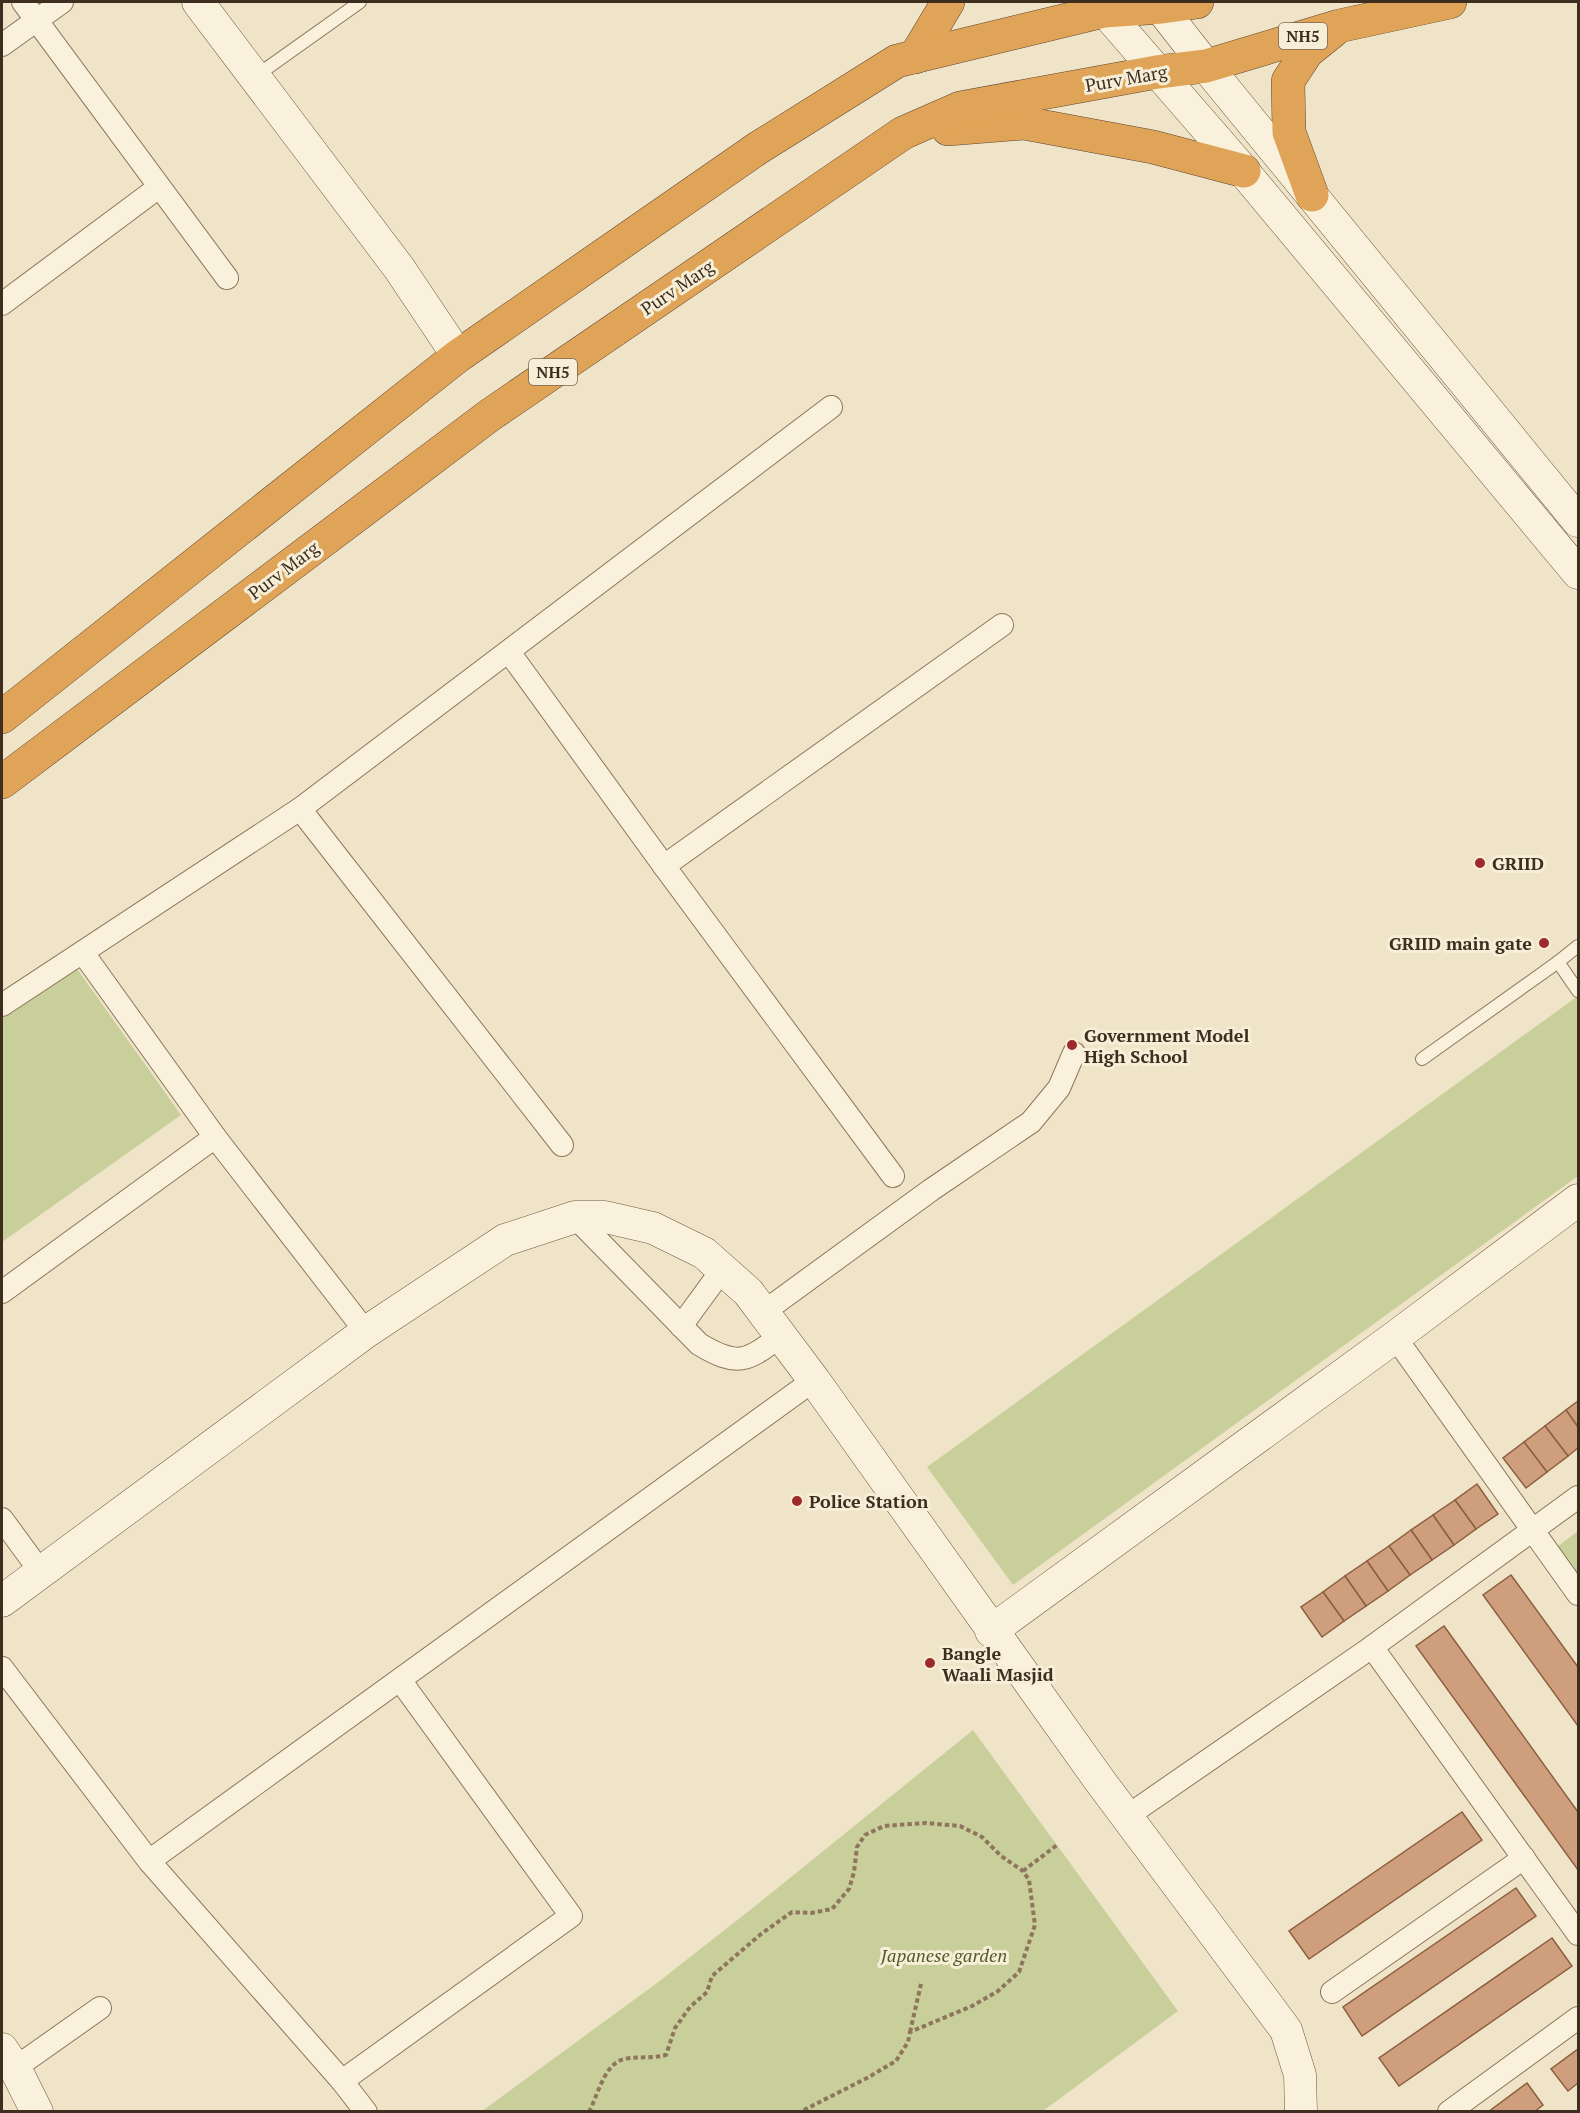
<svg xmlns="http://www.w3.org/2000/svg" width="1580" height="2113" viewBox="0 0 1580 2113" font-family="'PT Serif',serif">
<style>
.green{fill:#c9cf9b}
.building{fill:#cf9f7d;stroke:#8d5f41;stroke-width:1.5}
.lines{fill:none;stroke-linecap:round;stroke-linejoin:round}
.lane-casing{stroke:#8d765c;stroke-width:14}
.street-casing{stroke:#8d765c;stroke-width:24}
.secondary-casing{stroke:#6f573f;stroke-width:33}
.highway-casing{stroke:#5b4430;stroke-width:34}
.path{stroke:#8d765c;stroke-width:4;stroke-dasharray:4.5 3;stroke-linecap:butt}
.lane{stroke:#faf1dc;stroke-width:12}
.street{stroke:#faf1dc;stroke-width:22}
.secondary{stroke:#faf1dc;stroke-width:32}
.highway{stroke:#e0a458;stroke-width:33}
.poi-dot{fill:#9e2a2b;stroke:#f7eed8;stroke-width:2}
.labels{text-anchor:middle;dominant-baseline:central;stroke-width:6;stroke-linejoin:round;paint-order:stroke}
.shield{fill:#f7eed8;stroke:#756857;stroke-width:1.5}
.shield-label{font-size:16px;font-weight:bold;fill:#3d2e20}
.street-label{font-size:18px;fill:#3d2e20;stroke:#f7eed8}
.poi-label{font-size:18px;font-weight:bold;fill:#3d2e20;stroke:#f7eed8;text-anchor:start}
.park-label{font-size:18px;font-style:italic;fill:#4d5a26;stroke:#f7eed8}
</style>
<rect width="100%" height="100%" fill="#f0e4c8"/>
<g class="green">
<polygon points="75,966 181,1115 2,1242 2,1018"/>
<polygon points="1578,996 1578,1176 1013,1585 927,1467"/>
<polygon points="1578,1531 1578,1576 1557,1547"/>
<polygon points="973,1730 1178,2011 1043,2111 482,2111 657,1983 759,1903"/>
</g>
<g class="building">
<polygon points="1578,1401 1578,1427 1566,1410"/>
<polygon points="1566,1410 1578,1427 1578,1448 1568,1456 1545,1426"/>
<polygon points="1545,1426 1568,1456 1547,1472 1524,1442"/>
<polygon points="1524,1442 1547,1472 1526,1488 1503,1458"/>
<polygon points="1477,1484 1498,1514 1476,1529 1455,1500"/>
<polygon points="1455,1500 1476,1529 1454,1545 1433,1515"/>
<polygon points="1433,1515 1454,1545 1432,1560 1411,1530"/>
<polygon points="1411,1530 1432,1560 1410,1575 1389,1546"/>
<polygon points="1389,1546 1410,1575 1388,1591 1367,1561"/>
<polygon points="1367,1561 1388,1591 1366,1606 1345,1576"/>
<polygon points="1511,1575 1578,1667 1578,1726 1483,1595"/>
<polygon points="1345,1576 1366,1606 1344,1621 1323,1592"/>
<polygon points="1323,1592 1344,1621 1322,1637 1301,1607"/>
<polygon points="1444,1626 1578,1812 1578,1870 1416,1646"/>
<polygon points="1462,1812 1482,1840 1309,1959 1289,1931"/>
<polygon points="1516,1888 1536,1916 1362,2036 1343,2007"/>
<polygon points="1552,1938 1572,1966 1399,2086 1379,2058"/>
<polygon points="1578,2049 1578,2083 1568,2091 1551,2069"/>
<polygon points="1527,2083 1543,2105 1534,2112 1488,2112"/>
</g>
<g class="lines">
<g class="lane-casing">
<g id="lane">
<polyline points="256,76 360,2"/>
<polyline points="1578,946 1558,962 1578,991"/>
<polyline points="1422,1059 1558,962"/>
</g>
</g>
<g class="street-casing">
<g id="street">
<polyline points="23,2 227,278"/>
<polyline points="2,45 62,2"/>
<polyline points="2,304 159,187"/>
<polyline points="509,652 664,866 893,1176"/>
<polyline points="300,809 562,1145"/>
<polyline points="664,866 1002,625"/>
<polyline points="83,953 215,1137 366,1332"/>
<polyline points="2,1005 300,809 831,407"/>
<path d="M575,1217L699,1344C737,1367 747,1362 780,1336"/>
<polyline points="2,1292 215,1137"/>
<polyline points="762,1313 931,1190 1031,1122 1059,1088 1074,1053"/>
<polyline points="681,1326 722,1270"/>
<polyline points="1395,1337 1578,1594"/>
<polyline points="2,1519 40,1571"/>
<polyline points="1372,1647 1578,1934"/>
<polyline points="2,1668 149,1861 342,2081 366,2112"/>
<polyline points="1126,1817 1372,1647 1578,1497"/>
<polyline points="149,1861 814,1380"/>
<polyline points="1332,1992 1524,1858"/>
<polyline points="15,2068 100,2008"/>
<polyline points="342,2081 571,1916 400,1680"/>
<polyline points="1449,2112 1578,2018"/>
</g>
</g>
<g class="secondary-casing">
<g id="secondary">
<polyline points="198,2 399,268 458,356"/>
<polyline points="1097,2 1235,161 1578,573"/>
<polyline points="1156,2 1206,66 1578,521"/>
<polyline points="2,1601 366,1332 505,1240 575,1217 605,1217 653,1228 704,1253 748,1292 814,1380 1100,1781 1286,2030 1300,2075 1301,2112"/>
<polyline points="991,1631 1395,1337 1578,1200"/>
<polyline points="2,2049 15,2068 37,2112"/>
</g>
</g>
<g class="highway-casing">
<g id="highway">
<polyline points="915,57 948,2"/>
<polyline points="948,129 1024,123 1153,147 1244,171"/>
<polyline points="1312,195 1289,132 1288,81 1307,52 1333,31"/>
<polyline points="2,717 458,356 758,148 897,61 1104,11 1162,7 1197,2"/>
<polyline points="2,782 490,415 903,133 960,108 1157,72 1206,66 1339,26 1450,2"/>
</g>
</g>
<g class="path">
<polyline points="1023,1871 1057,1845"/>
<polyline points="910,2032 921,1984"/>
<path d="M589,2112C598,2095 604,2064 624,2059C638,2056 651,2059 666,2055L675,2028L690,2007L707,1992L712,1976L761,1934L792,1912L811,1913L832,1909L849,1889L854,1872L857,1847L865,1835L884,1826L926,1823L960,1826L982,1837L1001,1856L1023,1871L1029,1880L1035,1925L1019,1972L998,1991L972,2006L910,2032L908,2042L896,2061L867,2078L800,2112"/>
</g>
<use href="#lane" class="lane"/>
<use href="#street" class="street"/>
<use href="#secondary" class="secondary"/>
<use href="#highway" class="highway"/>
</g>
<g class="poi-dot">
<circle cx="1480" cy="863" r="6"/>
<circle cx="1544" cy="943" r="6"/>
<circle cx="1072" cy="1045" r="6"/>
<circle cx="797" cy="1501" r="6"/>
<circle cx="930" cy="1663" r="6"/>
</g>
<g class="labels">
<g class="shield">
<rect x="1279" y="23" width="48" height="26" rx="4.5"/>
<rect x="529" y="359" width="48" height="26" rx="4.5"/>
</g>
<g class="shield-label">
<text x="1303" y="36">NH5</text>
<text x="553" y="372">NH5</text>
</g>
<g class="street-label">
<text transform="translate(1126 78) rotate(-10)">Purv Marg</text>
<text transform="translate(677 287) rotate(-34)">Purv Marg</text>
<text transform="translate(283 570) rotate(-37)">Purv Marg</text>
</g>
<g class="poi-label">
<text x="1492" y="863">GRIID</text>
<text x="1532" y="943" text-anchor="end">GRIID main gate</text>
<text x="1084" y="1035">Government Model<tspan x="1084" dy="21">High School</tspan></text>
<text x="809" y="1501">Police Station</text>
<text x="942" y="1653">Bangle<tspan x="942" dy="21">Waali Masjid</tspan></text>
</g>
<g class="park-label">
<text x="944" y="1955">Japanese garden</text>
</g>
</g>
<rect width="1580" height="2113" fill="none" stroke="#3d2e20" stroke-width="6"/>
</svg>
